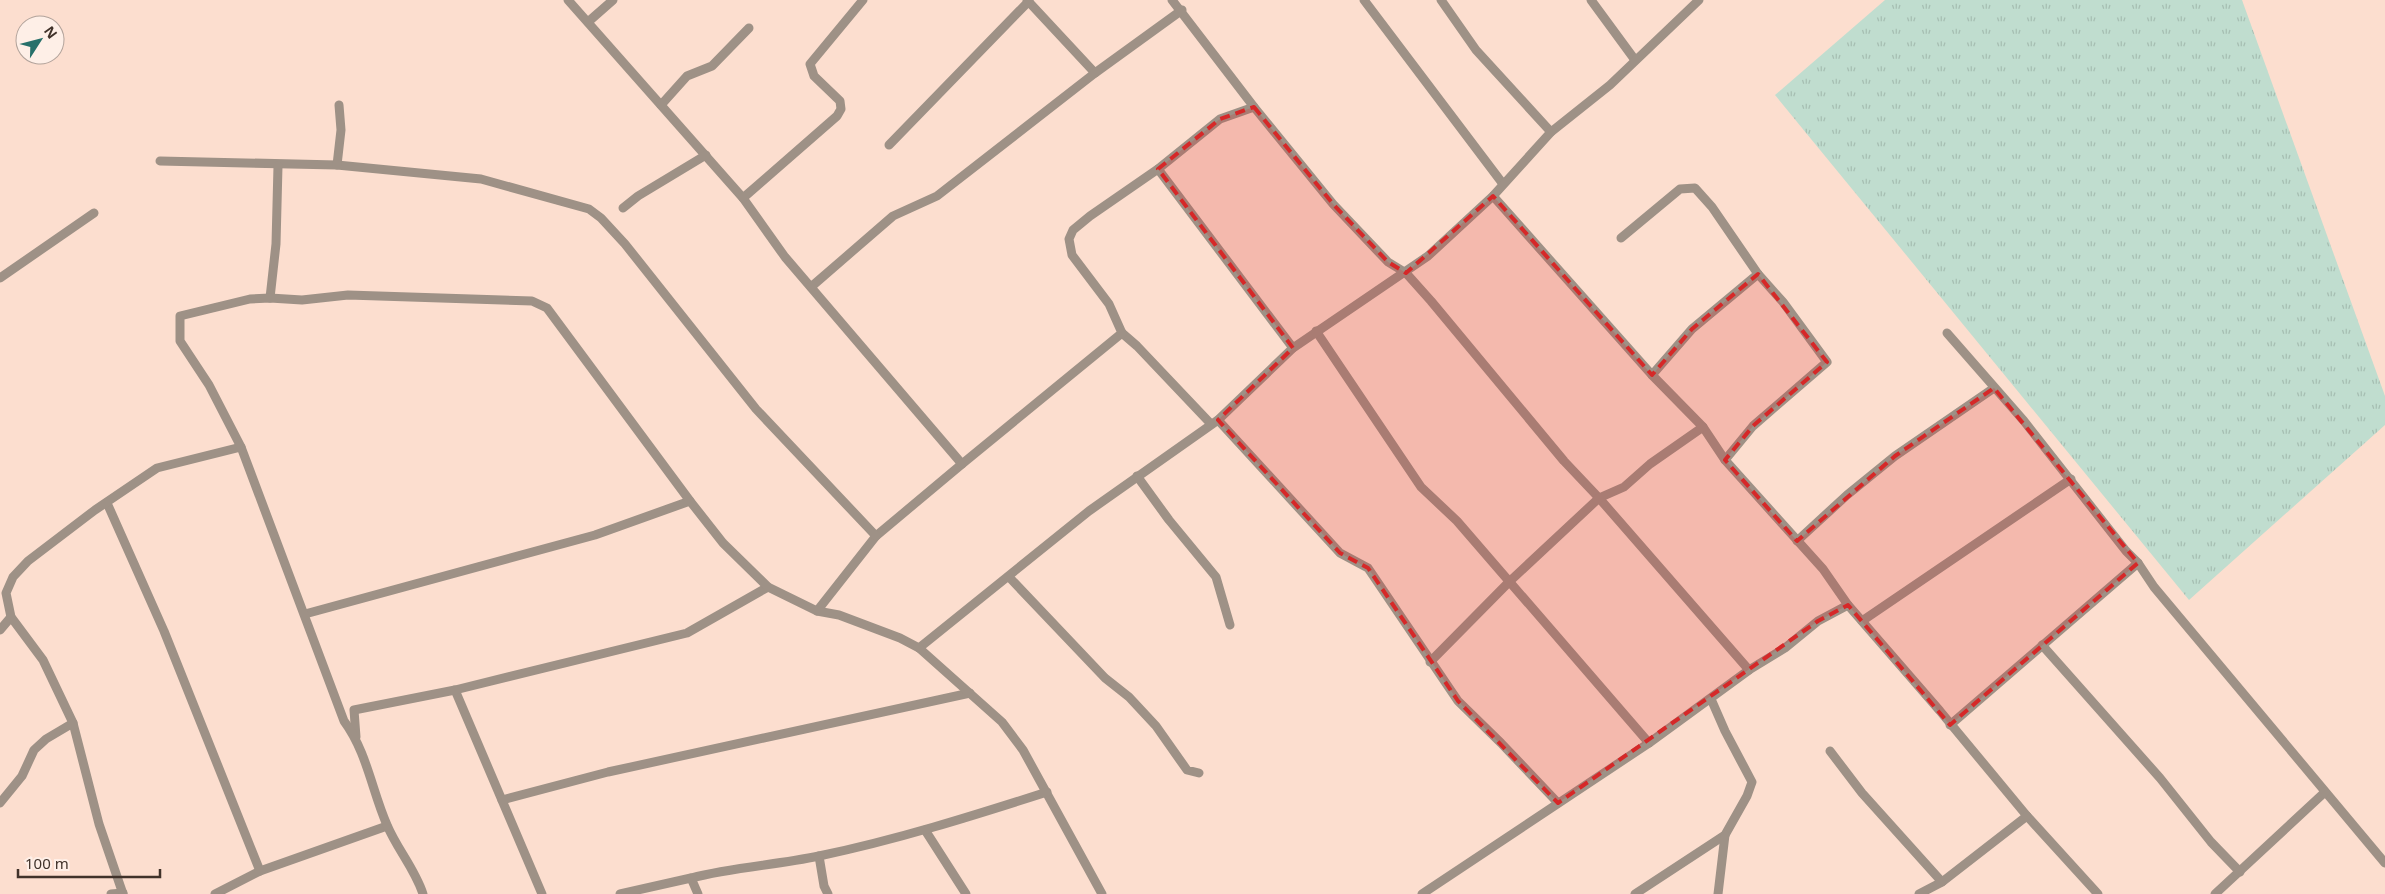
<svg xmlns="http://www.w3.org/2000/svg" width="2385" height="894" viewBox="0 0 2385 894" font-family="'Noto Sans',sans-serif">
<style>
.grass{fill:url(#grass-tufts)}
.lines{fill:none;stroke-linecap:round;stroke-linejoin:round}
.minor{stroke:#9e9186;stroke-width:9}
.marked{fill:#d62828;fill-opacity:0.2;stroke:#d62828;stroke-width:4;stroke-dasharray:10 6;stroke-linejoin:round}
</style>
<defs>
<pattern id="grass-tufts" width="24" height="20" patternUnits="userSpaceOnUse" patternTransform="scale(1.25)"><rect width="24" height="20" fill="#c0ddcf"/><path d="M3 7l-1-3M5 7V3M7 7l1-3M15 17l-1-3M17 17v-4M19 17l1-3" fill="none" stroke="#a6beb2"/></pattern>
</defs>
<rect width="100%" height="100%" fill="#fcdecf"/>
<polygon class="grass" points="1885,0 2242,0 2385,396 2385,425 2189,600 1775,95"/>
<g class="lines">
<g class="minor">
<polyline points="568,0 743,198 785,257 962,464 876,536 817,611"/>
<polyline points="1027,0 1095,73"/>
<polyline points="1172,0 1254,107 1333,204 1388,262 1406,273 1431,301 1564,461 1599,498 1749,670"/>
<polyline points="1364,0 1503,184"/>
<polyline points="1441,0 1476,50 1551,132"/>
<polyline points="1591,0 1635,60"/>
<polyline points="588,22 613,0"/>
<polyline points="661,105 687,76 712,66 749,28"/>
<polyline points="889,145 1029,1"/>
<polyline points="160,161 337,165 481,179 589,209 601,218 625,244 756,409 876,536"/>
<polyline points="337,165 341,130 339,105"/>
<polyline points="1158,169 1293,348"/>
<polyline points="1493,196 1652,375 1703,427 1725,460 1823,569 1848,605 1940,711 2027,816 2098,894"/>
<polyline points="743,198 837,116 841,109 840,101 814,76 810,64 863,0"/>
<polyline points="623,208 638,196 706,155"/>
<polyline points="1621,238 1680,189 1695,188 1712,207 1758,274 1783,302 1827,362 1753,426 1725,460"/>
<polyline points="0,278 94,213"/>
<polyline points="811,287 893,216 937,196 1095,73 1182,10"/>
<polyline points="270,298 276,244 278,166"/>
<polyline points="1316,331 1421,487 1457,521 1649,743"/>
<polyline points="1122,333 1137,346 1211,424"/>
<polyline points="1947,333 2024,421 2126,551 2138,563 2154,587 2385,863"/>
<polyline points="1652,375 1692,329 1758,274"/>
<polyline points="1218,420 1340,553 1368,568 1458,701 1501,743 1558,803"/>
<polyline points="962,464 1122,333 1109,304 1072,255 1069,239 1073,230 1090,216 1158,169 1220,119 1254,107"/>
<polyline points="1137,476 1169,520 1216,577 1230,625"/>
<polyline points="107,503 164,631 260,871"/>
<polyline points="1797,541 1847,495 1895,456 1994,388"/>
<polyline points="1009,577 1105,678 1129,697 1156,726 1187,770 1199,773"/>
<polyline points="305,614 595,535 690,501"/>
<polyline points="1862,621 2071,479"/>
<polyline points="0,630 11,617"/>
<polyline points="2042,645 2160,778 2211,842 2240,872"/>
<polyline points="919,648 1089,511 1218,420 1293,348 1428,256 1493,196 1551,132 1610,85 1699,0"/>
<polyline points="1430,662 1509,582 1599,498 1624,487 1650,464 1703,427"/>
<polyline points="455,690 542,894"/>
<polyline points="1950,725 2138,563"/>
<polyline points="356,737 354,710 455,690 687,633 768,587"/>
<polyline points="1830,751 1862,793 1942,882"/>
<polyline points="502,800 608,772 970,693"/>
<polyline points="0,803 22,776 34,750 46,739 73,723"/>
<polyline points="925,830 966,894"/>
<polyline points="819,856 824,886 828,894"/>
<polyline points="111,894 123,893"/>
<polyline points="123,894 99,824 73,723 43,660 11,617 6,593 13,577 28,561 95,510 157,468 241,447"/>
<polyline points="215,894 260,871 387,826"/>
<path d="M423,894C415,869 397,849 387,825C372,791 367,752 344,721L241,447L209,385L180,341V316L250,299L270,298L302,300L348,295L532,301L547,308L690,501L723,543L768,587L817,611L839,615L900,638L919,648L1002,722L1023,750L1102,894"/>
<polyline points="620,894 691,878"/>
<path d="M698,894L691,878C733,867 777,865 819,856C896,840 972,816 1047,792"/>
<polyline points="1422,894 1649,743 1749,670 1785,648 1818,621 1848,605"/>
<polyline points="1635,894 1725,835 1747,796 1752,782 1725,731 1711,699"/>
<polyline points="1718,894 1725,835"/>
<polyline points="1919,894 1942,882 2027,816"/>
<polyline points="2215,894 2325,792"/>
</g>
</g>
<path class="marked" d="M1254,107L1333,204L1388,262L1406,273L1493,196L1652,375L1692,329L1758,274L1827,362L1753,426L1725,460L1797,541L1895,456L1994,388L2138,563L1950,725L1848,605L1818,621L1558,803L1458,701L1368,568L1340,553L1218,420L1293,348L1158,169L1220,119Z"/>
<g transform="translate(40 40) rotate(54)"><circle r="24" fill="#feefe7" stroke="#b2a39b"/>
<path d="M0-4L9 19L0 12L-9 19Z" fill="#27706a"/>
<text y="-8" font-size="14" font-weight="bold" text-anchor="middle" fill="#40322a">N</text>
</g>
<path d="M18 869v8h142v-8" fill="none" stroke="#40322a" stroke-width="2.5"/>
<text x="25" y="869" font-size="15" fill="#40322a" stroke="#feefe7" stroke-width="4" paint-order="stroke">100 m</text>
</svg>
